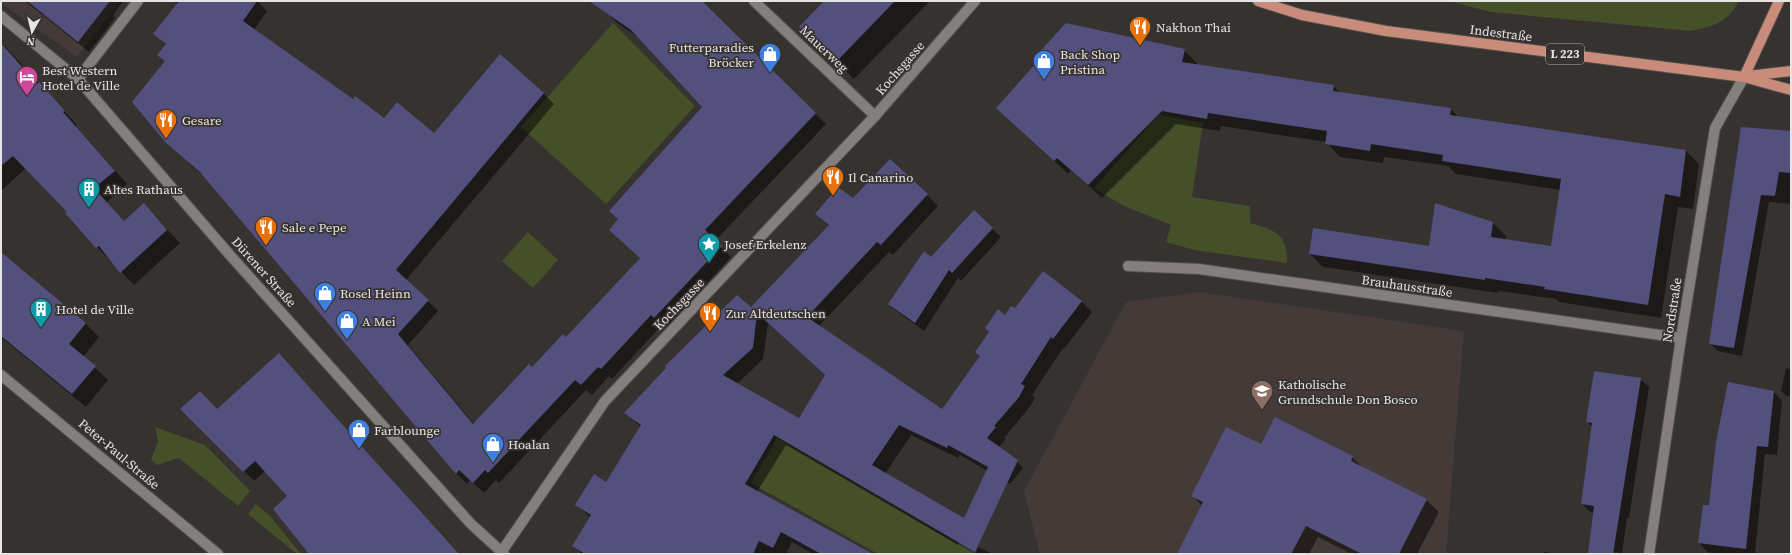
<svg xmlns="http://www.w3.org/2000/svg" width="1792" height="555" viewBox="0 0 1792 555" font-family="'Source Serif 4',serif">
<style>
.built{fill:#443a37}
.green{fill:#455028}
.shadow{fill:#0007;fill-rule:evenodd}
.building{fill:#53507e;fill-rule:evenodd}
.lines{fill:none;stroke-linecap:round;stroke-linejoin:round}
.minor-casing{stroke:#524f4d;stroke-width:12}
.major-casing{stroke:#524f4d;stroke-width:12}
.minor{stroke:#847f7d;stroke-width:10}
.major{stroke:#ca8c7a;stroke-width:10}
.labels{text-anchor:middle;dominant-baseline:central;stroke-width:3.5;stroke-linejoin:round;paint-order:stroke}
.shield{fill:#363230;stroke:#b2afae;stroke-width:1}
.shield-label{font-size:12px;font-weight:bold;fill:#e7e5e4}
.poi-label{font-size:13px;fill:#e7e5e4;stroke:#363230;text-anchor:start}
.street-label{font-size:13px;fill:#e7e5e4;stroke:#363230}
</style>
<rect width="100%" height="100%" fill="#363230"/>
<g class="built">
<polygon points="1,1 120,1 77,57 1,3"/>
<polygon points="1200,292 1464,331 1446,554 1040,554 1024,491 1126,302"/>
</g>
<g class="green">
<path d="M1449,1H1739C1726,24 1715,25 1691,31L1491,12Z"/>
<polygon points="613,23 695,106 606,204 521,127"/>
<path d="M1159,115L1203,123L1192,197L1250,206V223C1275,230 1288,234 1287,263L1194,250L1166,242L1171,225L1124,206L1094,188Z"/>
<polygon points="528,232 558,260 533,288 502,261"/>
<polygon points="155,427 205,445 250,491 238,506 179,458 157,465 151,460 158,441"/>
<polygon points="777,438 973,553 972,554 878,554 751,483"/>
<polygon points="256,504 270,516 301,554 297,554 248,514"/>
</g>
<g class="shadow">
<polygon points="25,1 123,1 113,15 115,18 89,52"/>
<polygon points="174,1 257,1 267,11 254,30 353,101 385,119 435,134 543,93 554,104 406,280 438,311 408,345 474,424 566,338 640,258 703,107 641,39 617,23 607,12 618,1 700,1 826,124 715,241 731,257 666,327 662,325 612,379 609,376 592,395 586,390 499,483 496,480 484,493 470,480 467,484 457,474 204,176 167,143 166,62 158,55 166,45 155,34 178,4"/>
<polygon points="826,1 930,1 854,79 801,27"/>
<polygon points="1,42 77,125 75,126 127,184 107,202 124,222 144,205 180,243 134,285 97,247 69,212 26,168 1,191"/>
<polygon points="1184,50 1197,63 1197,65 1333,86 1341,93 1451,109 1458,117 1686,151 1699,164 1693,209 1678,207 1661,318 1559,302 1556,299 1498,291 1498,293 1323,267 1310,254 1430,247 1492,222 1506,236 1505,240 1552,247 1560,190 1456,174 1448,166 1384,157 1383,163 1340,157 1326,142 1221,126 1220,131 1176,124 1102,198 1071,170 1068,174 997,108"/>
<polygon points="1742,128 1791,132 1791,204 1769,202 1742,356 1718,351 1710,344"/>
<path d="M927,195L938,206L893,255L889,252L819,326L942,410L981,356L1005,316L1015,310L1081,301L1092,312L1064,349L1063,348L1032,395L1035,398L1029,408L1004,438L1006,439L999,447L1012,457L1023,468L1010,484L960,455L958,458L911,435L885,474L972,528L958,545L786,445L757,492L869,554H813L792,542L786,554H582L573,546L591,518L577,505L607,483L641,427L626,413L751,309L829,226L816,214L853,200ZM768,323L826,376L800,419L737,384L763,359Z"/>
<polygon points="974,212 1001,237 961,281 958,278 924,331 898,312 889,304"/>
<polygon points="1,254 86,324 99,337 83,357 108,380 86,407 1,337"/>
<polygon points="289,365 458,554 310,554 288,496 265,471 254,481 182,409 217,410"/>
<polygon points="1786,368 1791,369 1791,397 1785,395 1781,391"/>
<polygon points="1640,379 1649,387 1629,518 1627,518 1622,553 1599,549 1594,513 1590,512 1582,504 1593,427 1587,422"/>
<polygon points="1774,392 1782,400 1777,455 1765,454 1755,554 1722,554 1707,552 1699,543 1710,507"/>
<polygon points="1261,446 1352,457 1364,469 1426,500 1439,512 1417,554 1352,554 1318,537 1309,554 1179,554 1202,506 1193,496"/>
<polygon points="978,547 993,554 975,554"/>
<polygon points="1544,552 1555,554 1544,554"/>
</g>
<g class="building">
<polygon points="27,1 110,1 78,42"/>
<polygon points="179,1 257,1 243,21 353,99 355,96 384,118 397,102 434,133 500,54 544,93 396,270 429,300 398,334 473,424 529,364 532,367 563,334 566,337 640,258 609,230 618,219 609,211 702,107 631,30 589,1 702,1 816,113 705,230 722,246 654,318 651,315 601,369 598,367 581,385 575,380 488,473 485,470 473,483 459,470 456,474 199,171 166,143 132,102 165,61 157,55 166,44 153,34"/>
<polygon points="824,1 895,1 836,62 799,27"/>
<polygon points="1066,23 1185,49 1182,62 1334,85 1333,91 1451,108 1450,115 1686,150 1680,197 1665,194 1648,305 1544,289 1545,287 1485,278 1485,280 1309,254 1313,228 1429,246 1435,203 1493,222 1491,237 1551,246 1561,179 1442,161 1443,155 1371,144 1370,151 1325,144 1327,131 1208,113 1207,119 1162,111 1088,185 1057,158 1054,161 996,108 1038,61 1034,58"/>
<polygon points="1,43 37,84 39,82 65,111 63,112 115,171 94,188 124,221 144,203 167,230 120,273 99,246 96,248 65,213 67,212 13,156 1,166"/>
<polygon points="1741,127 1791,131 1791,173 1779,172 1775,196 1761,195 1734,348 1709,344"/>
<path d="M890,159L928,194L881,245L877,242L807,317L942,409L980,356L975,352L989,332L985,328L998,309L1005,315L1011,306L1015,308L1043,271L1082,301L1053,339L1051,337L1021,384L1025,386L1019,397L994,426L996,427L987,438L1018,460L975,552L774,435L745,484L873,554H821L781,532L773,548L759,541L753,554H585L572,546L591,515L575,505L594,474L606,482L641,425L624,413L666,368L665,366L737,295L751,307L829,225L815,214L838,187L853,198ZM757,313L825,375L799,418L723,375L753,348ZM899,425L947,448L948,445L988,467L964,518L872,465Z"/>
<polygon points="974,210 993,228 952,273 949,270 915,323 888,304 924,251 931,257"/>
<polygon points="1,252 86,323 69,344 96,366 72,394 1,336"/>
<polygon points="279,353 365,450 459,554 309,554 273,509 287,496 255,461 243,472 180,409 200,391 217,409"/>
<polygon points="1594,371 1641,378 1613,554 1588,554 1594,506 1581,504 1592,423 1586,422"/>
<polygon points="1728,382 1774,391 1768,447 1757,446 1746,549 1698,543 1703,505 1709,505 1716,442"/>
<polygon points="1275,417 1353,456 1351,461 1427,499 1399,554 1362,554 1306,526 1291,554 1177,554 1203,502 1191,496 1226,427 1261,444"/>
</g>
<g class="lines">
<g class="minor-casing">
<g id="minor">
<polyline points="754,1 875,116"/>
<polyline points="1,16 78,79 229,254 471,524 504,554"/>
<polyline points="78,79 138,1"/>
<polyline points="1128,266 1199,269 1681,338"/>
<polyline points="1,375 218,554"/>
<polyline points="500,554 605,401 875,116 975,1"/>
<polyline points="1649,554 1681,338 1715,128 1744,77"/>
</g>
</g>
<g class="major-casing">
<g id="major">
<polyline points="1258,1 1302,15 1386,31 1744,77 1791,90"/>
<polyline points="1748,76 1791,71"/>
<polyline points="1744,77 1779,1"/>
</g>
</g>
<use href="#minor" class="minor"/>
<use href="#major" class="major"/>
</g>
<defs>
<g id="restaurant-pin" transform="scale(1.15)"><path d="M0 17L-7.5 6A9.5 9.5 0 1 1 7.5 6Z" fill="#e8710a" stroke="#363230"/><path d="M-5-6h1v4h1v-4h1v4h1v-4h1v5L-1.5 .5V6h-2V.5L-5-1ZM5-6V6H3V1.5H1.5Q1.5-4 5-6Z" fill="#fff"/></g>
<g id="shop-pin" transform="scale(1.15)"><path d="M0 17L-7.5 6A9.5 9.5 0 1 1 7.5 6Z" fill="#3f7fe0" stroke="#363230"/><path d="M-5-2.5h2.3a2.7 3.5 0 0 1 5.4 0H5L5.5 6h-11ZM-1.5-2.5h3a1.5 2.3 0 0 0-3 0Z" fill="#fff"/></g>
<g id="hotel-pin" transform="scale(1.15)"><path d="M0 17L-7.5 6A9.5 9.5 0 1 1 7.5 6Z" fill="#d1479c" stroke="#363230"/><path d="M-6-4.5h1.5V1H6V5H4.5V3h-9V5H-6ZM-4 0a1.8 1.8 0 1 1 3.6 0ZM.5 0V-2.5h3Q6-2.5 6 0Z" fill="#fff"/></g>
<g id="building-pin" transform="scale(1.15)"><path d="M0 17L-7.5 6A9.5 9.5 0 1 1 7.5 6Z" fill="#0f9aa8" stroke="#363230"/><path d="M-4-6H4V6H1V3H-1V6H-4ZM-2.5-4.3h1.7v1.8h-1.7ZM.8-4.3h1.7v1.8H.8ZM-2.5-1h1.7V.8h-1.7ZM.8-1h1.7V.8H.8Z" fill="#fff"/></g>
<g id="sight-pin" transform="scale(1.15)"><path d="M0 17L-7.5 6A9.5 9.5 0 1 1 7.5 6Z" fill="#0f9aa8" stroke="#363230"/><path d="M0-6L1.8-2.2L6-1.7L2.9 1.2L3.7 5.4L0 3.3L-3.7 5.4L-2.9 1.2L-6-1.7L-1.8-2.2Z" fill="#fff"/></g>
<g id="school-pin" transform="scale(1.15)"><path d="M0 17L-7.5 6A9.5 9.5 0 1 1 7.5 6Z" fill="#8d6e63" stroke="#363230"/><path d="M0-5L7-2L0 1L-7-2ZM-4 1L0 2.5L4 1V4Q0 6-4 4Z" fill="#fff"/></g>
</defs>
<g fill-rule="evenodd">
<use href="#restaurant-pin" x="1140" y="27"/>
<use href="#shop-pin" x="770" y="54"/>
<use href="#shop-pin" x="1044" y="61"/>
<use href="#hotel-pin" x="27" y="77"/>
<use href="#restaurant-pin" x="166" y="120"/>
<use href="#restaurant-pin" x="833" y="177"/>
<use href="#building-pin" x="89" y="189"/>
<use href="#restaurant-pin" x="266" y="227"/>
<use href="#sight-pin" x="709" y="244"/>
<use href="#shop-pin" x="325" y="293"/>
<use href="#building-pin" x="41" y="309"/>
<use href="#restaurant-pin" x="710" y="313"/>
<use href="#shop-pin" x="347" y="321"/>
<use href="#school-pin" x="1262" y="391"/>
<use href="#shop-pin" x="359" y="430"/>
<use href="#shop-pin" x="493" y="444"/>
</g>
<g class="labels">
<rect class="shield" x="1546" y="44" width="38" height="20" rx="3"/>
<g class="shield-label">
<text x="1565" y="54">L 223</text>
</g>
<g class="poi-label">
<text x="1156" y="27">Nakhon Thai</text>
<text x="754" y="47" text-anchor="end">Futterparadies<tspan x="754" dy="15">Bröcker</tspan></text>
<text x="1060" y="54">Back Shop<tspan x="1060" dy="15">Pristina</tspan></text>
<text x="42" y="70">Best Western<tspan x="42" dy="15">Hotel de Ville</tspan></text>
<text x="182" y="120">Gesare</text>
<text x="848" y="177">Il Canarino</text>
<text x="104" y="189">Altes Rathaus</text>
<text x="282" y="227">Sale e Pepe</text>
<text x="724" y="244">Josef Erkelenz</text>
<text x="340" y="293">Rosel Heinn</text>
<text x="56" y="309">Hotel de Ville</text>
<text x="726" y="313">Zur Altdeutschen</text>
<text x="362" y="321">A Mei</text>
<text x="1278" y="384">Katholische<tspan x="1278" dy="15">Grundschule Don Bosco</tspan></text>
<text x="374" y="430">Farblounge</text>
<text x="508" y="444">Hoalan</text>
</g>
<g class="street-label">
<text transform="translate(1501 33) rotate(7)">Indestraße</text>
<text transform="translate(824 49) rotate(44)">Mauerweg</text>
<text transform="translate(900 68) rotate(-49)">Kochsgasse</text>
<text transform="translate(264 272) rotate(48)">Dürener Straße</text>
<text transform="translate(1407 286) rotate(8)">Brauhausstraße</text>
<text transform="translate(679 304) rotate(-46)">Kochsgasse</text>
<text transform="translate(1672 310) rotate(-81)">Nordstraße</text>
<text transform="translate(119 454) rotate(40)">Peter-Paul-Straße</text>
</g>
</g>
<rect width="1792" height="555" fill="none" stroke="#e7e5e4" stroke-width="4"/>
<g transform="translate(32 32) rotate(188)" stroke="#363230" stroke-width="3" paint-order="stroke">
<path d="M0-3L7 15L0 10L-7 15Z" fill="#e7e5e4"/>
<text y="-6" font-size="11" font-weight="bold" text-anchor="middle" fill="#e7e5e4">N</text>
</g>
</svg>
